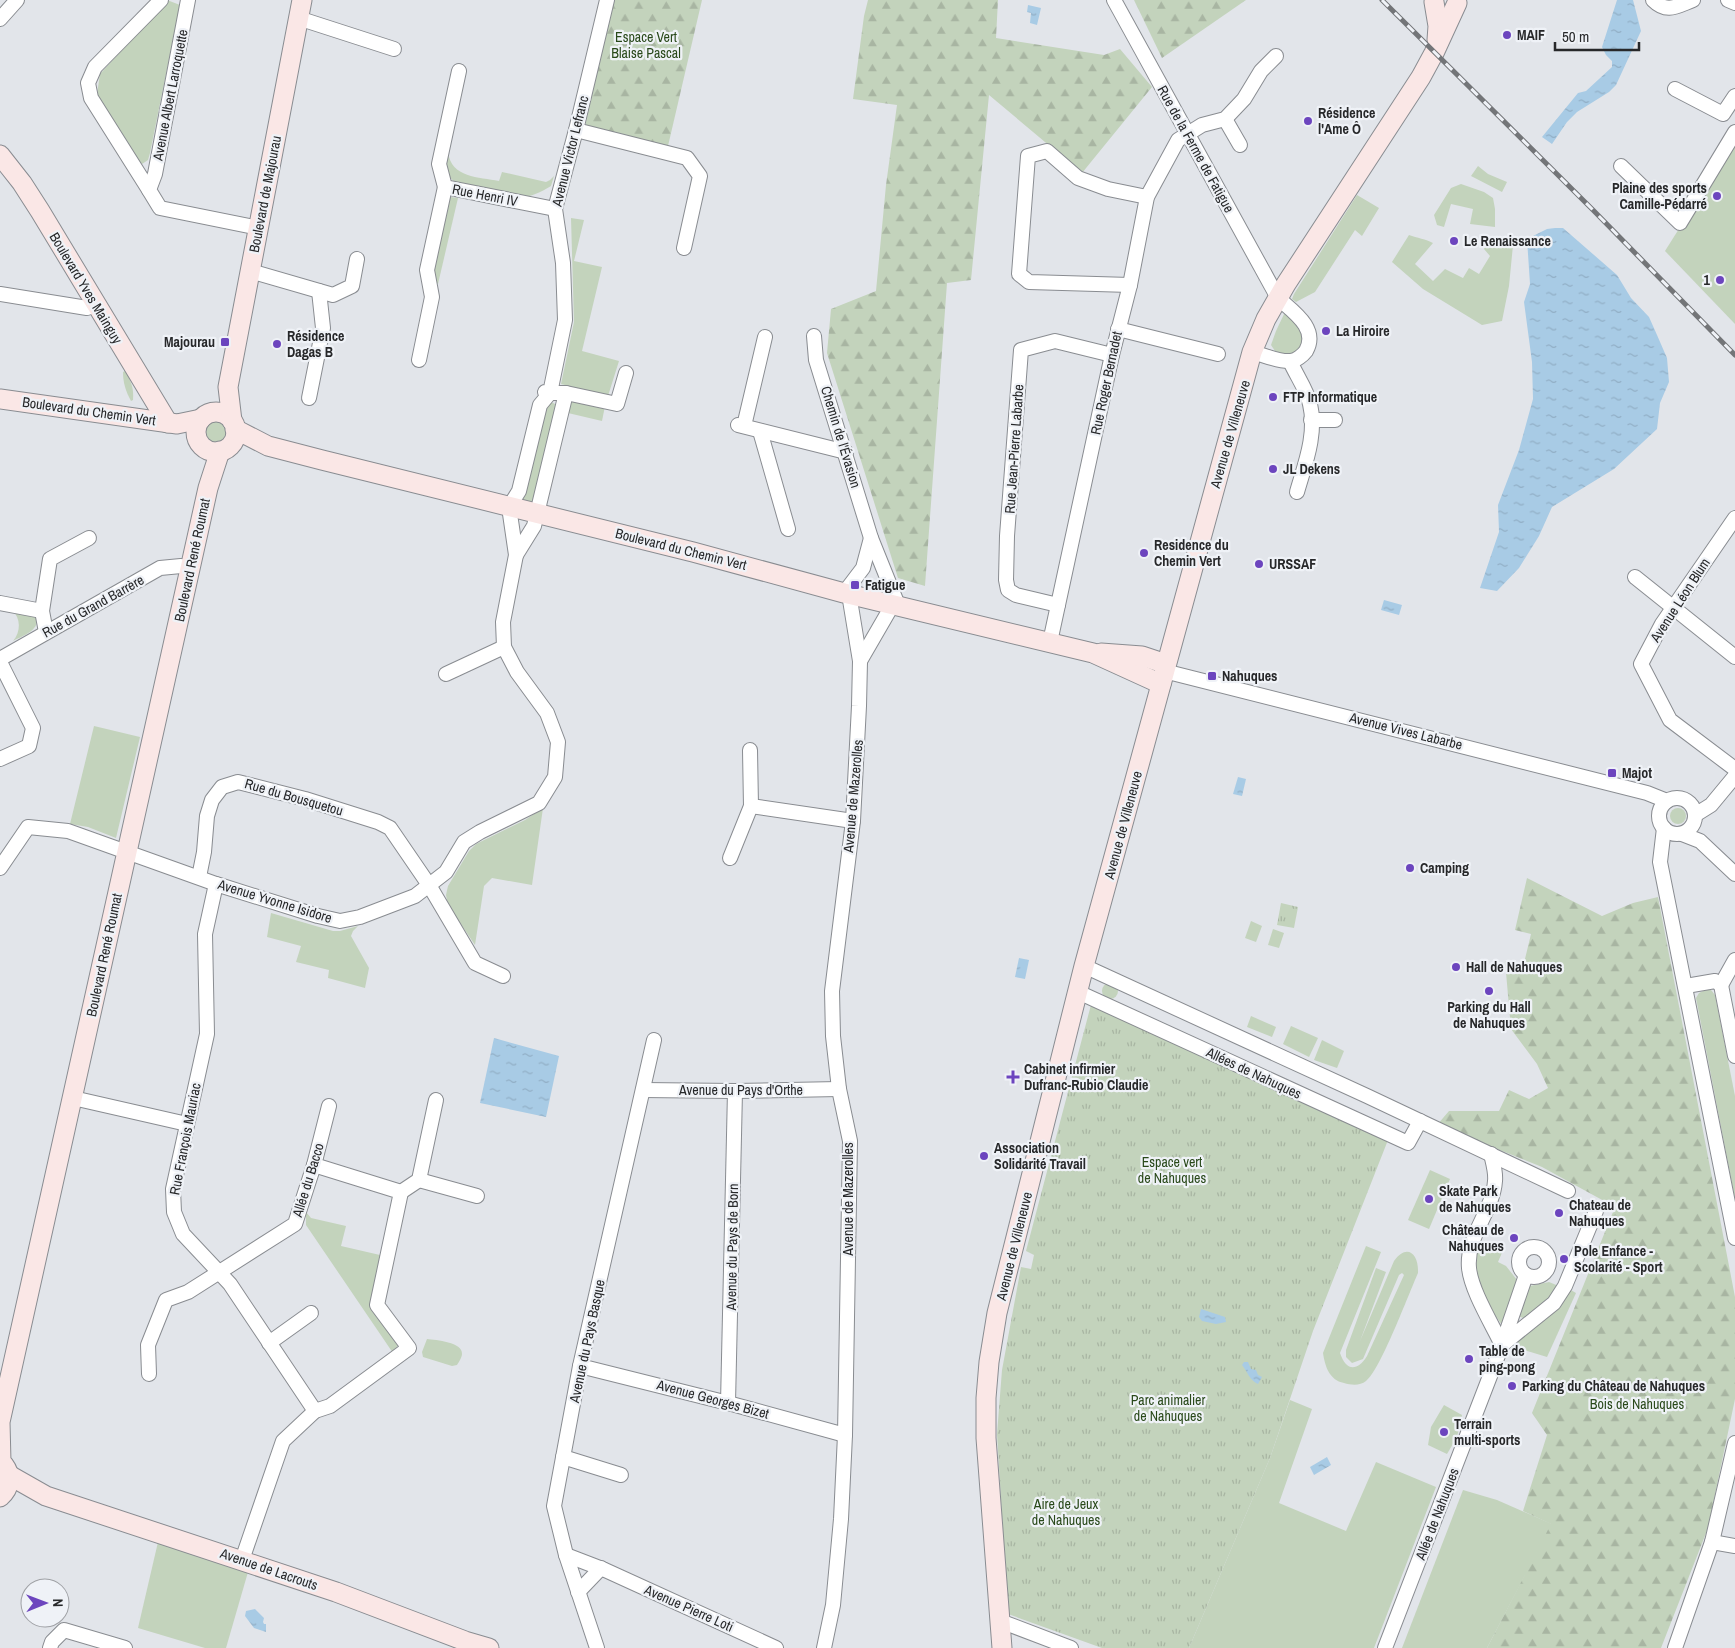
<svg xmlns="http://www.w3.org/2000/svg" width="1735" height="1648" viewBox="0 0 1735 1648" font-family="'Archivo Narrow',sans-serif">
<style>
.green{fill:#c3d3bc}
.forest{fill:url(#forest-firs)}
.park{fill:url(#park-tufts)}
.water{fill:url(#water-ripples)}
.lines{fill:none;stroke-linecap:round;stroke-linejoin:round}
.street-casing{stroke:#898c91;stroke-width:16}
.secondary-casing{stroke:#898c91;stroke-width:21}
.street{stroke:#fff;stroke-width:14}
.secondary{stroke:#fae7e6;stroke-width:19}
.rail-casing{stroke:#737578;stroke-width:5}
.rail{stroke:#eff2f7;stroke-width:3;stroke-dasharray:9;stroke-linecap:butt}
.poi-dot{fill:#6c45be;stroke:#eff2f7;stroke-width:2}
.labels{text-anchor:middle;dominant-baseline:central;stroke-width:4.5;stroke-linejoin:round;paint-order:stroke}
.poi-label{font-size:14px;font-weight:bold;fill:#27282a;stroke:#eff2f7;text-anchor:start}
.park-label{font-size:14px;fill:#29491a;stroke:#eff2f7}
.street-label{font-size:14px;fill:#27282a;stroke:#eff2f7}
</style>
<defs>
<pattern id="forest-firs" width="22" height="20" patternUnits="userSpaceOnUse" patternTransform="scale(1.25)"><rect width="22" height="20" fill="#c3d3bc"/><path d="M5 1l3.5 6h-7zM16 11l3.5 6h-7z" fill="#a8b5a2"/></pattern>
<pattern id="park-tufts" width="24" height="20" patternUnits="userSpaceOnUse" patternTransform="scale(1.25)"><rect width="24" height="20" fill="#c3d3bc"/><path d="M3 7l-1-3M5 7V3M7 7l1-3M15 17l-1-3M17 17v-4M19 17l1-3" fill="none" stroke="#a8b5a2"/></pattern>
<pattern id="water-ripples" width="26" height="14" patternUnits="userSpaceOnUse" patternTransform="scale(1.25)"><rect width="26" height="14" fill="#a8cbe5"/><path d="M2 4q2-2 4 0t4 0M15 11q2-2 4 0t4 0" fill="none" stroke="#91aec5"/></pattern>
</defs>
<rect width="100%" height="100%" fill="#e2e5ea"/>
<g class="green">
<polygon points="167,0 180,5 150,153 148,160 142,164 134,155 97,94 100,74"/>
<polygon points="1735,140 1735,324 1665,251"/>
<path d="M448,152C451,178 479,177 499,181L502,172L546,182L550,180L554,176L551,186C541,192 529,198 517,198C509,198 499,194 490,192C467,187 437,185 448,152Z"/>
<polygon points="1478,166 1488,174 1507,182 1502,192 1471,176"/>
<polygon points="1461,184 1484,192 1493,198 1495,209 1495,227 1470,224 1473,209 1451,204 1444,227 1437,225 1434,215 1451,188"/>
<polygon points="1357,195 1379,208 1362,236 1355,230 1315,292 1296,302 1292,299 1294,294"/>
<polygon points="451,197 458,198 438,284 433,279 432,264 446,202"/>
<polygon points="571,218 584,220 574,261 602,267 582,351 619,361 608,396 561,384 574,322"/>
<path d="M1409,235C1417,238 1426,239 1433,243L1415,264L1433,281L1445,269L1463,278L1469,268L1479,274L1490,256L1484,249L1487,242L1513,245L1509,286L1502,321L1482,325L1423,289L1392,262Z"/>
<polygon points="1285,312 1307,334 1299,352 1289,356 1275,351 1271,345 1276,331"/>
<path d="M125,371C131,381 134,388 133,400L131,401C126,392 123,383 123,372Z"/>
<polygon points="569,399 605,406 602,421 568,413"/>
<polygon points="551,402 557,405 534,502 527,505 518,499 548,403"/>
<circle cx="216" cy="432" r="12"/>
<path d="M12,610L32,615L37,618C39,631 22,636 13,641C21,632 21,618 12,610Z"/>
<polygon points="94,726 140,737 116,838 88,827 70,824"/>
<polygon points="543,808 532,885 492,878 484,886 475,945 448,905 446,895 448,886 469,851 476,844 525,820"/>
<circle cx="1678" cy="816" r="8"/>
<polygon points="271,913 333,931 340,931 358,926 353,931 351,936 369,968 365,988 328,978 329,970 296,962 301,946 267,937"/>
<polygon points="1251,921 1262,926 1256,942 1245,938"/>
<polygon points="1273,929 1284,933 1279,948 1268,945"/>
<circle cx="1110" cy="991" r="8"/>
<polygon points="1705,990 1711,990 1715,995 1735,1096 1735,1199 1696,998 1699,993"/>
<polygon points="1251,1016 1276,1027 1272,1037 1247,1027"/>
<polygon points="1291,1026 1318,1038 1309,1057 1283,1044"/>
<polygon points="1322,1040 1344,1051 1337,1068 1314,1060"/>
<polygon points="1430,1170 1450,1179 1429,1229 1408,1220"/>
<polygon points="306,1212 311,1218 346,1226 341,1246 380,1255 375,1286 400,1342 393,1353 306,1225"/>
<polygon points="1480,1241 1504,1248 1498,1262 1506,1266 1521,1285 1502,1325 1482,1297 1473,1258"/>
<path d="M1366,1246L1381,1252L1340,1353C1346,1371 1357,1372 1367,1356L1404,1275L1402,1273L1399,1275L1363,1359L1352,1363L1346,1357V1350L1376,1268L1386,1272L1360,1341L1394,1261C1407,1243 1419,1254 1418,1273C1409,1293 1380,1371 1366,1381C1360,1386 1351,1385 1344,1383C1329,1380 1325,1366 1323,1353Z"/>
<polygon points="1549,1282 1561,1287 1530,1321 1516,1315 1530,1286"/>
<polygon points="1569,1289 1576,1293 1547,1357 1524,1350 1518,1343 1520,1335"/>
<path d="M427,1339C436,1340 463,1342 462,1354C462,1357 459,1362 457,1365L452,1366L423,1357L422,1352Z"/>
<polygon points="1290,1400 1312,1409 1279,1503 1346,1531 1376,1462 1436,1487 1374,1648 1189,1648 1270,1458"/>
<polygon points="1444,1405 1462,1415 1457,1437 1447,1454 1428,1445 1431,1427"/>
<polygon points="1463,1490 1497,1500 1552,1524 1487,1648 1402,1648"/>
<polygon points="158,1542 248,1572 226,1648 205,1648 138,1628"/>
</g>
<g class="forest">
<polygon points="611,0 702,0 668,146 585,127"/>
<polygon points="868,0 998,0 996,38 1104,55 1120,49 1152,87 1082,173 989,95 971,280 947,283 925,586 898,578 827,353 831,309 876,291 886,185 897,105 853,99 864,16"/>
<polygon points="1134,0 1246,0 1162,58"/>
<polygon points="1527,878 1602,916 1633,903 1658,897 1735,1297 1735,1399 1708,1528 1661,1648 1487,1648 1551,1524 1523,1511 1547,1435 1532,1413 1615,1207 1542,1167 1437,1125 1449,1111 1499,1111 1509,1090 1529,1099 1548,1088 1537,1064 1511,1029 1505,961 1523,967 1531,934 1515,930"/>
</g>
<g class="park">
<polygon points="1281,903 1298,907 1294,928 1277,925"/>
<polygon points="1092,1001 1388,1140 1313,1331 1270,1458 1189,1648 1102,1648 1008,1614 997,1434 1002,1370 1021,1267 1031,1269 1034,1255 1026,1251"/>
</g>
<g class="water">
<polygon points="1617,0 1633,0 1641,31 1616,85 1609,92 1577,112 1567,122 1552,144 1542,137 1578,93 1586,91 1612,67 1612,61 1606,55 1602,47"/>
<polygon points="1028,5 1041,8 1037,25 1030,23 1031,13 1027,12"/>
<polygon points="1555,228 1563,228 1617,275 1631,298 1649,317 1657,335 1667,358 1669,382 1660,403 1657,429 1614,469 1552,507 1539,536 1519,568 1497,591 1480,588 1499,532 1498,505 1519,450 1533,399 1532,362 1524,302 1530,284 1527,239 1547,229"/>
<polygon points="1384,600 1402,605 1399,615 1381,610"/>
<polygon points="1238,777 1246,779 1242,796 1233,794"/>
<polygon points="1019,958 1029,960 1025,979 1015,977"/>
<polygon points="494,1038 559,1056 546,1117 480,1103"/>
<polygon points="1201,1309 1225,1317 1226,1322 1216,1324 1202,1321 1199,1317"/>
<path d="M1244,1362H1248L1251,1369L1256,1370L1258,1375L1262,1377L1258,1384C1250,1381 1247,1371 1242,1365Z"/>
<polygon points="1327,1457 1331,1465 1314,1475 1310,1467"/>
<polygon points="255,1609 264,1618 263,1622 264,1624 266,1624 266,1632 254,1628 245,1616 246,1611"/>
</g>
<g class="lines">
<g class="street-casing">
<g id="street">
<polyline points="188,0 155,174 149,190 160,208 259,228"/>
<path d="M1114,0L1278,298C1292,311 1319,328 1306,351C1303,355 1296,361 1290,361C1279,362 1264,355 1252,352"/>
<path d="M1653,0C1667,14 1677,6 1693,0"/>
<polyline points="1728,0 1735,3"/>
<polyline points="298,18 394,49"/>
<polyline points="0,19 17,0"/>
<polyline points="459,71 439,164 445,187 555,209"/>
<polyline points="1675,89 1723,114 1735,96"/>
<polyline points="1225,119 1240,145"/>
<polyline points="576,130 687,158 700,176 684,248"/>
<polyline points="1621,166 1680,223 1735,132"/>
<polyline points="149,190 91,98 88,83 95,67 161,0"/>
<polyline points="250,271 333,295 352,286 357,259"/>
<polyline points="1130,285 1029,282 1019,274 1028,156 1047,151 1078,178 1108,189 1147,197"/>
<polyline points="0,294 87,308 96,305"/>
<polyline points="1118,329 1218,354"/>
<polyline points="814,336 816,360 871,538 898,605"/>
<polyline points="419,360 432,297 427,270 445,187"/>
<path d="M1290,361C1296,375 1307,390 1310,404C1317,434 1305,464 1297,492"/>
<polyline points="545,392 550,393 565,320 563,263 555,209 576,130 607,0"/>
<polyline points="309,398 323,328 319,291"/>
<polyline points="1311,420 1335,420"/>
<polyline points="738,425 846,452"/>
<polyline points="744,426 765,337"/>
<polyline points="760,431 788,529"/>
<polyline points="1735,518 1662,624 1641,664 1670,720 1735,769"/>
<polyline points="516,555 534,526 566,393"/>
<polyline points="1635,577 1735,657"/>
<polyline points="844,593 863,568 871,538"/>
<polyline points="0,603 42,611"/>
<polyline points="1058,605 1016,595 1008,590 1006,580 1007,536 1021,350 1055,341 1112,355"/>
<polyline points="46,632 42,611 50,559 89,538"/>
<polyline points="1050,642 1112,355 1130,285 1147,197 1178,140 1202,125 1225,119 1244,99 1261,71 1276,56"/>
<polyline points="0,659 160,568 181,566 190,568"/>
<polyline points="860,661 893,604"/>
<polyline points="0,662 33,728 29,746 0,759"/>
<polyline points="1164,671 1647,793 1667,801"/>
<polyline points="446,674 504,647"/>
<polyline points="750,750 751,806 853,821"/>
<circle cx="1677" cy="816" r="18"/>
<polyline points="1695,815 1711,805 1735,776"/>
<polyline points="1664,828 1660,862 1735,1238"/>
<polyline points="1682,834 1700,841 1735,874"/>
<polyline points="730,858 751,806"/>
<polyline points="0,868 28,827 68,831 216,884 318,916 340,921 360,917 415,896 446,872 464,842 480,832 539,803 555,777 558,742 547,713 517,672 504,647 503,622 516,555 509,507 519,491 540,405 550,393 566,393 617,404 626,373"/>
<polyline points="199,877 204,852 207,816 212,800 222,787 238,782 305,799 378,822 390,828 429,885 475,963 503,976"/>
<polyline points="216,884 205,934 207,1034 173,1189 174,1212 183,1234 230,1284 315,1411"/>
<polyline points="1084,966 1367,1096 1568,1191"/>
<polyline points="1721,985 1735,960"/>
<polyline points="1686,986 1715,981 1721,985 1735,1056"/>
<polyline points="1078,992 1408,1143 1420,1121"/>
<polyline points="643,1090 735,1091 839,1089"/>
<polyline points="73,1098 187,1124"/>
<polyline points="419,1180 477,1196"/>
<polyline points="401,1192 419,1180 436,1100"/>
<circle cx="1534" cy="1262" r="15"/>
<polyline points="1526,1275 1502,1345 1554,1303 1565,1286 1596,1211"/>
<polyline points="269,1343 311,1313"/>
<polyline points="580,1366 728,1403 845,1435"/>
<polyline points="149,1374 148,1345 166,1300 188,1292 295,1224 314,1165 329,1106"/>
<polyline points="728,1403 735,1091"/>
<polyline points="563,1457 621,1475"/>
<polyline points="1712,1542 1735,1546"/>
<polyline points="566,1555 605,1570 776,1648"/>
<polyline points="242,1560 283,1441 315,1411 330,1406 409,1348 377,1305 401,1192 314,1165"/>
<polyline points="578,1592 601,1568"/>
<polyline points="1000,1621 1071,1648"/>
<polyline points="50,1648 52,1642 64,1630 125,1648"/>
<polyline points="597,1648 566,1555 554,1506 580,1366 654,1040"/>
<polyline points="824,1648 833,1605 841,1519 845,1435 850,1141 839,1089 833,1036 832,991 853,821 859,706 860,661 849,594"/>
<path d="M1385,1648L1502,1345C1492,1324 1471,1290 1469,1268C1466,1236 1493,1211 1495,1181C1496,1172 1493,1163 1491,1154"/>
<polyline points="1675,1648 1712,1542 1735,1443"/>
</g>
</g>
<g class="secondary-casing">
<g id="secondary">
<polyline points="1434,2 1438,26 1437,40"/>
<polyline points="0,155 22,183 40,211 168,423"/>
<polyline points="0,399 177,424 201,419"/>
<circle cx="216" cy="432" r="20"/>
<polyline points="232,421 228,387 302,0"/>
<polyline points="235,429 268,446 322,460 693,552 844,593 1093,653 1161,684"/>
<polyline points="1101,653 1142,656 1166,664"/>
<polyline points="1,1462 0,1422 208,488 220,451"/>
<polyline points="9,1475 46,1496 336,1592 465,1641 489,1648"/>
<path d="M0,1497C10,1488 12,1476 4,1465"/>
<polyline points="1002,1648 986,1438 986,1398 989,1362 997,1313 1084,966 1252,352 1266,319 1286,284 1421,77 1434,53 1457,3"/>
</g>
</g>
<use href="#street" class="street"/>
<use href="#secondary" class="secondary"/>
<g class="rail-casing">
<polyline id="rail" points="1382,0 1593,210 1735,355"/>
</g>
<use href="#rail" class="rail"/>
</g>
<g class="poi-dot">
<circle cx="1507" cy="35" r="5"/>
<circle cx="1308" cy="121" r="5"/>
<circle cx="1717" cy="196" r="5"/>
<circle cx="1454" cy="241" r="5"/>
<circle cx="1720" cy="280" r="5"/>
<circle cx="1326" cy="331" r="5"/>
<rect x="220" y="337" width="10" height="10" rx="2.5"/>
<circle cx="277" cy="344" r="5"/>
<circle cx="1273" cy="397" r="5"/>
<circle cx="1273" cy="469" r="5"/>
<circle cx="1144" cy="553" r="5"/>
<circle cx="1259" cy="564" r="5"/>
<rect x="850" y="580" width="10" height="10" rx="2.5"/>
<rect x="1207" y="671" width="10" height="10" rx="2.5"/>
<rect x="1607" y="768" width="10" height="10" rx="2.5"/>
<circle cx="1410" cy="868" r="5"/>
<circle cx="1456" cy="967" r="5"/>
<circle cx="1489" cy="991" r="5"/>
<path d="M1010.5 1069.5h5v5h5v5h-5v5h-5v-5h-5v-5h5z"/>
<circle cx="984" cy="1156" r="5"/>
<circle cx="1429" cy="1199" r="5"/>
<circle cx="1559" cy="1213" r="5"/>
<circle cx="1514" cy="1238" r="5"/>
<circle cx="1564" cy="1259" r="5"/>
<circle cx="1469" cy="1359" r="5"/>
<circle cx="1512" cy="1386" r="5"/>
<circle cx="1444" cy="1432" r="5"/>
</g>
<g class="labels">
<g class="poi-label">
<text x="1517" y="35">MAIF</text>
<text x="1318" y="113">Résidence<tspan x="1318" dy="16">l'Ame Ô</tspan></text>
<text x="1707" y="188" text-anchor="end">Plaine des sports<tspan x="1707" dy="16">Camille-Pédarré</tspan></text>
<text x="1464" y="241">Le Renaissance</text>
<text x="1710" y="280" text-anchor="end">1</text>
<text x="1336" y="331">La Hiroire</text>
<text x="287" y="336">Résidence<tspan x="287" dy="16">Dagas B</tspan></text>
<text x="215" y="342" text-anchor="end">Majourau</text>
<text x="1283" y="397">FTP Informatique</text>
<text x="1283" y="469">JL Dekens</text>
<text x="1154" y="545">Residence du<tspan x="1154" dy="16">Chemin Vert</tspan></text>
<text x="1269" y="564">URSSAF</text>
<text x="865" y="585">Fatigue</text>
<text x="1222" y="676">Nahuques</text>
<text x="1622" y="773">Majot</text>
<text x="1420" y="868">Camping</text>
<text x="1466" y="967">Hall de Nahuques</text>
<text x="1489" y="1007" text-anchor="middle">Parking du Hall<tspan x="1489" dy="16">de Nahuques</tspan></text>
<text x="1024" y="1069">Cabinet infirmier<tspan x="1024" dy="16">Dufranc-Rubio Claudie</tspan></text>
<text x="994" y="1148">Association<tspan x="994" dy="16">Solidarité Travail</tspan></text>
<text x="1439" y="1191">Skate Park<tspan x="1439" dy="16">de Nahuques</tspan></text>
<text x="1569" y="1205">Chateau de<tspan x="1569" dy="16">Nahuques</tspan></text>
<text x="1504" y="1230" text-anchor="end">Château de<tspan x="1504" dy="16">Nahuques</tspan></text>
<text x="1574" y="1251">Pole Enfance -<tspan x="1574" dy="16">Scolarité - Sport</tspan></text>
<text x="1479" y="1351">Table de<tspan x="1479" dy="16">ping-pong</tspan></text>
<text x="1522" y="1386">Parking du Château de Nahuques</text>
<text x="1454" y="1424">Terrain<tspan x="1454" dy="16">multi-sports</tspan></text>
</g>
<g class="park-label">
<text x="646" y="37">Espace Vert<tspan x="646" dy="16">Blaise Pascal</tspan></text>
<text x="1172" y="1162">Espace vert<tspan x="1172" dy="16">de Nahuques</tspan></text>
<text x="1168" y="1400">Parc animalier<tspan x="1168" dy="16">de Nahuques</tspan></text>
<text x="1637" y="1404">Bois de Nahuques</text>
<text x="1066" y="1504">Aire de Jeux<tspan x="1066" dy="16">de Nahuques</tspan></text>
</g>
<g class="street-label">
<text transform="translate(170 95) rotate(-79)">Avenue Albert Larroquette</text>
<text transform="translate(1196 149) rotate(61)">Rue de la Ferme de Fatigue</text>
<text transform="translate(570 151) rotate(-76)">Avenue Victor Lefranc</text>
<text transform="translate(265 194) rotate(-79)">Boulevard de Majourau</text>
<text transform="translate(485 195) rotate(11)">Rue Henri IV</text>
<text transform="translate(86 288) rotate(59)">Boulevard Yves Mainguy</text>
<text transform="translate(1106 383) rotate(-78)">Rue Roger Bernadet</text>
<text transform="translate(89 411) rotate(8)">Boulevard du Chemin Vert</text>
<text transform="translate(1230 434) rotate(-74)">Avenue de Villeneuve</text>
<text transform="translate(841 437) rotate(73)">Chemin de l'Évasion</text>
<text transform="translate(1014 449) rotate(-86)">Rue Jean-Pierre Labarbe</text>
<text transform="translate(681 549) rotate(14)">Boulevard du Chemin Vert</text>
<text transform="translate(192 560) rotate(-78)">Boulevard René Roumat</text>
<text transform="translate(1680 600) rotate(-57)">Avenue Léon Blum</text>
<text transform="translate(93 606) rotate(-29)">Rue du Grand Barrère</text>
<text transform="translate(1406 731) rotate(14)">Avenue Vives Labarbe</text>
<text transform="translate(853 796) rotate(-85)">Avenue de Mazerolles</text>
<text transform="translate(294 797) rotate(16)">Rue du Bousquetou</text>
<text transform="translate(1123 825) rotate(-75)">Avenue de Villeneuve</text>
<text transform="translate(275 901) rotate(17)">Avenue Yvonne Isidore</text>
<text transform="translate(104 955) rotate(-78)">Boulevard René Roumat</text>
<text transform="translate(1254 1073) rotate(25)">Allées de Nahuques</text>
<text x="741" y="1090">Avenue du Pays d'Orthe</text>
<text transform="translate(185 1139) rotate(-79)">Rue François Mauriac</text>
<text transform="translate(308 1180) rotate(-73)">Allée du Bacco</text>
<text transform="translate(848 1199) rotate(-90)">Avenue de Mazerolles</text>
<text transform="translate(1014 1246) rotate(-76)">Avenue de Villeneuve</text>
<text transform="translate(732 1247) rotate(-89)">Avenue du Pays de Born</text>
<text transform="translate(587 1341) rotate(-78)">Avenue du Pays Basque</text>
<text transform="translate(713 1399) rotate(15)">Avenue Georges Bizet</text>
<text transform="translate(1437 1514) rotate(-69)">Allée de Nahuques</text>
<text transform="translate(269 1569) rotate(19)">Avenue de Lacrouts</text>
<text transform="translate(689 1608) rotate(24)">Avenue Pierre Loti</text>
</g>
</g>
<g transform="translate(45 1603) rotate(89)"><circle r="24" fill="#eff2f7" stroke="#9fa1a5"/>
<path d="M0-4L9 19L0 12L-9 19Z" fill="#6c45be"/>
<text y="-8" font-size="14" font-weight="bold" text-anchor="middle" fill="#27282a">N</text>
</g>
<path d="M1555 42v8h84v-8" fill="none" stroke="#27282a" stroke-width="2.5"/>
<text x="1562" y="42" font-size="15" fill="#27282a" stroke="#eff2f7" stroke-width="4" paint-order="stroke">50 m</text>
</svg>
